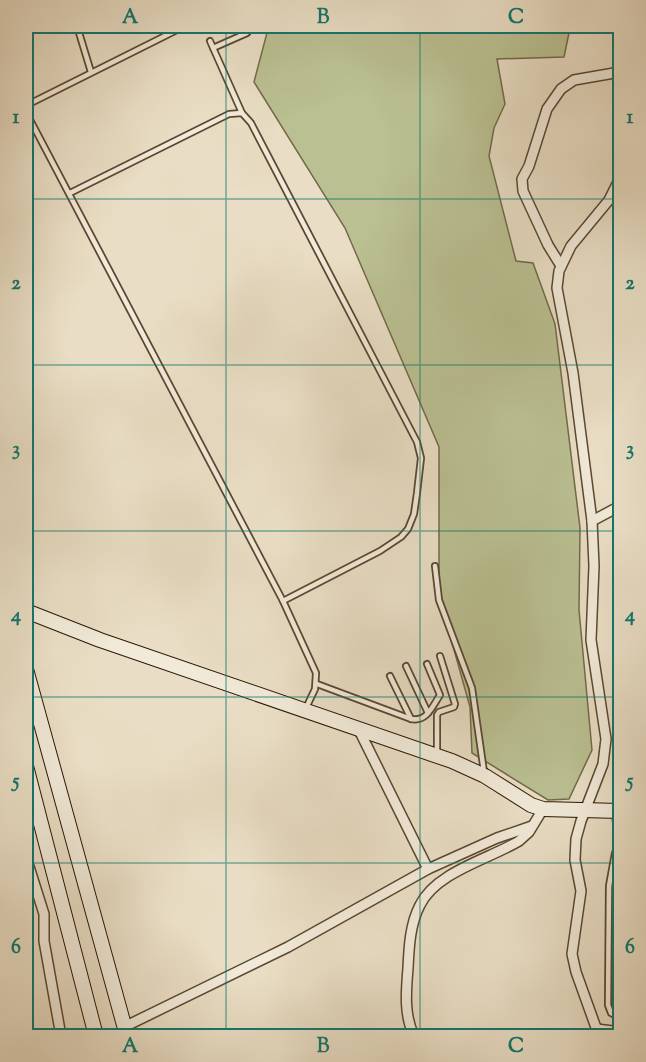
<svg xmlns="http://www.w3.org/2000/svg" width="646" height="1062" viewBox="0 0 646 1062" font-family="'Sorts Mill Goudy',serif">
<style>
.green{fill:#bac092;stroke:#736a49;stroke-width:1.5}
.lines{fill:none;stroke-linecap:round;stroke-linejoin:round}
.lane-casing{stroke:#5b4731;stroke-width:8}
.street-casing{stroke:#5b4731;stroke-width:12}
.secondary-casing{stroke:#2c1500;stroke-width:16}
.path{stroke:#2c1500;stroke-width:1.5;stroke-dasharray:4.5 3;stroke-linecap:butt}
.lane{stroke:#f1ead9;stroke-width:4.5}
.street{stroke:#f1ead9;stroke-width:9}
.secondary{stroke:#f1ead9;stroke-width:14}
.grid{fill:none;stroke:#0f766e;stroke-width:1.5;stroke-opacity:0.55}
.neatline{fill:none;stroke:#0f766e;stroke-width:2}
.grid-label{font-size:20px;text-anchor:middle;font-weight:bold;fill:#0f766e}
</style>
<rect width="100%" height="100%" fill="#e9dec5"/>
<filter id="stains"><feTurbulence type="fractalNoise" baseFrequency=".00333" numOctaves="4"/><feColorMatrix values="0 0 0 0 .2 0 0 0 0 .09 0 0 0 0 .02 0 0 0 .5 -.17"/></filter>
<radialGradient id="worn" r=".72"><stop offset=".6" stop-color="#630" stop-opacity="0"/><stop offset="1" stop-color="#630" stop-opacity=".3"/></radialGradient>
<polygon class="green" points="266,26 549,26 569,33 564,57 497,59 505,104 494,128 489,156 516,261 533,263 555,324 580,528 579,610 592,750 569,799 548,800 472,753 470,707 439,596 439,447 345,228 254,82 268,29"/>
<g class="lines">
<g class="lane-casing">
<g id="lane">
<polyline points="77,26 91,72"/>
<polyline points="143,26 156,30 165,26"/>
<polyline points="180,26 177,30 31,103 27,106 26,112 283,601 316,673 315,689 306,708"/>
<polyline points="210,41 242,113"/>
<polyline points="213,48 247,33"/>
<polyline points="70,193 229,114 242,113 251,123 417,442 421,458 417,493 414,514 408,529 401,537 380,551 283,601"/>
<polyline points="435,566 439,600 472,688 484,772"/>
<polyline points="406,666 428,713"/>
<polyline points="390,676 411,719"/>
<path d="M317,684L411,719C427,722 432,707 440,695L427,664"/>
<polyline points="437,753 437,715 439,712 454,707 455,704 440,656"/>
<polyline points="615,813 617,833 620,841"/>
<polyline points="620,844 615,853 609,886 608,1005 611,1013 620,1018"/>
</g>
</g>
<g class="street-casing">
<g id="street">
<polyline points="561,266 548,245 523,191 522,179 529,166 547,109 561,89 574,80 620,72"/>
<polyline points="592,521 620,506"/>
<polyline points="359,730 428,869"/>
<polyline points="26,857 44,914 44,941 61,1036"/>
<polyline points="124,1027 288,947 428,869 497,838 532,826"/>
<polyline points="597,1029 620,1032"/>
<path d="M414,1036C404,1015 406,992 408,968C409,947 410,924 420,905C436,872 489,859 519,841L529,832L543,809"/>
<polyline points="599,1036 576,972 572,954 581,891 575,860 576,839 581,821 603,764 606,739 591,640 594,566 592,521 573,373 557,288 559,271 571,246 609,200 620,178"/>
</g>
</g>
<g class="secondary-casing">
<g id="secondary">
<polyline points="26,611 100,640 452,761 485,776 531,805 543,809 620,811"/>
<polyline points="26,669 127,1036"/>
<polyline points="26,766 96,1036"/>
</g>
</g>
<polyline class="path" points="26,910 33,907"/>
<use href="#lane" class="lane"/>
<use href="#street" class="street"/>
<use href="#secondary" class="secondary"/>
</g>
<path class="grid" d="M226,26V1036M420,26V1036M26,199H620M26,365H620M26,531H620M26,697H620M26,863H620"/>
<rect width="646" height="1062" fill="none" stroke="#e9dec5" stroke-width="66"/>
<rect x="33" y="33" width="580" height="996" class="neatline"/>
<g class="grid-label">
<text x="130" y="23">A</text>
<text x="323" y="23">B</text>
<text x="516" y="23">C</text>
<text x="16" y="123">1</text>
<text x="630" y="123">1</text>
<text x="16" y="289">2</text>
<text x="630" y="289">2</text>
<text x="16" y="455">3</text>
<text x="630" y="455">3</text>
<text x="16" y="621">4</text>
<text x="630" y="621">4</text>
<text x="16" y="787">5</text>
<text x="630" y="787">5</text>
<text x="16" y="953">6</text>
<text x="630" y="953">6</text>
<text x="130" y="1052">A</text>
<text x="323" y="1052">B</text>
<text x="516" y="1052">C</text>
</g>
<rect width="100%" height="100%" filter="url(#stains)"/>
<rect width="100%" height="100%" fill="url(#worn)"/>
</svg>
